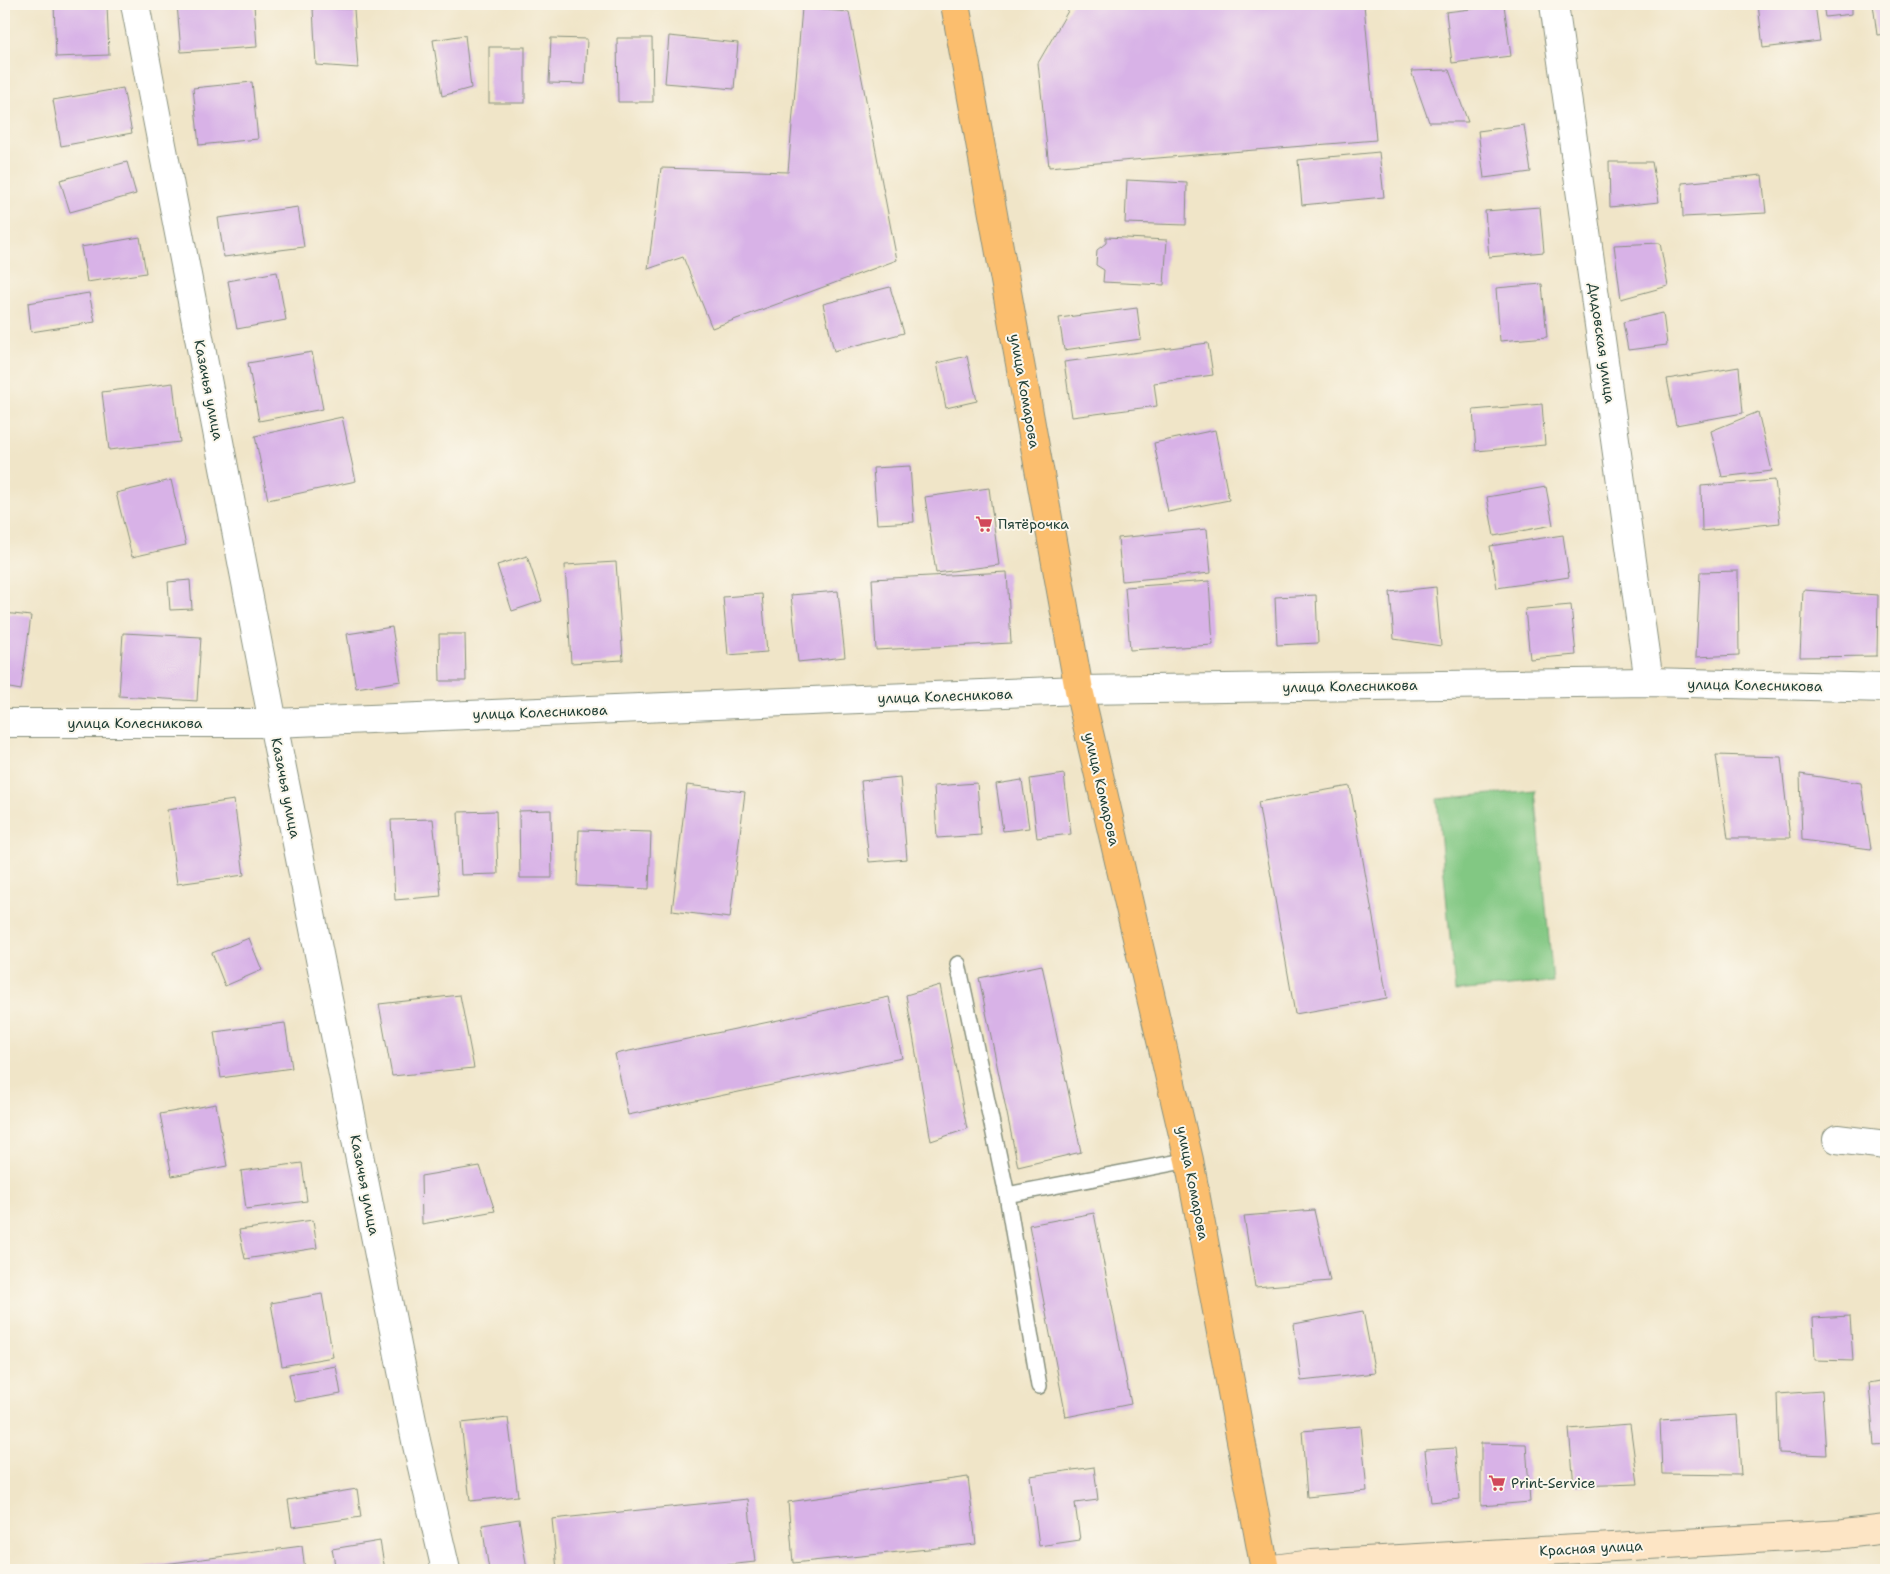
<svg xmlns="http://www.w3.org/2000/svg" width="1890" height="1574" viewBox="0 0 1890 1574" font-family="'Shantell Sans',sans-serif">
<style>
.green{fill:#82c883;stroke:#50825c}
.building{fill:#d8b2e7}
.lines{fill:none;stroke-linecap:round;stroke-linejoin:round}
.lane-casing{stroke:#88917e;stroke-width:18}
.street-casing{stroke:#88917e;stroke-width:30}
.secondary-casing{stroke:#88917e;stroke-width:30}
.primary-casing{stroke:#88917e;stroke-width:30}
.lane{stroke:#fff;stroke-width:15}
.street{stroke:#fff;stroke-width:28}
.secondary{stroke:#fde5c5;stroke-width:28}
.primary{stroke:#fbbe6e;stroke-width:28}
.labels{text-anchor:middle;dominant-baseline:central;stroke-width:4;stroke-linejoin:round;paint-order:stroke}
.street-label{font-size:14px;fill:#1f3d34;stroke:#fbf7ec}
.poi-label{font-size:14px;fill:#1f3d34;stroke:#fbf7ec;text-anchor:start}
</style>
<rect width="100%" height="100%" fill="#fbf7ec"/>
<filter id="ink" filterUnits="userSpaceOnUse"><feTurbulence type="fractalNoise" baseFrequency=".02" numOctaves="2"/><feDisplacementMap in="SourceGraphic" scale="10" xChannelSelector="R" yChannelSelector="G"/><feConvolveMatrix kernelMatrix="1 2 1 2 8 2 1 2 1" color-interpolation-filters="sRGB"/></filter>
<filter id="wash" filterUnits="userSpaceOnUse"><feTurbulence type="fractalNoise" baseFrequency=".0096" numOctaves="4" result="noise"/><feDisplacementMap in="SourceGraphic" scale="20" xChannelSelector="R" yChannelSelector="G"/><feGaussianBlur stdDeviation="1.12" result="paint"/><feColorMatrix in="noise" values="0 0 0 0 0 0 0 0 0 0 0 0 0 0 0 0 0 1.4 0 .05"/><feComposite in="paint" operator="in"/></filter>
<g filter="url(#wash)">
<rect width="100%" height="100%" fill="#f0e5c8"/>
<polygon class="green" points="1535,790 1553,982 1455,991 1437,799"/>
<g id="blocks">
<g class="building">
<polygon points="54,4 107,4 109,55 56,57"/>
<polygon points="177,4 254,4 257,47 181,52"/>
<polygon points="1072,4 1364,4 1376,140 1049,167 1038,63"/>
<polygon points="1574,4 1612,4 1612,5 1574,8"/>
<polygon points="1758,4 1815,4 1820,41 1763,48"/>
<polygon points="1823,4 1852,4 1852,14 1825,17"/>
<polygon points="1873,4 1886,4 1886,34 1877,35"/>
<polygon points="1504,5 1511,56 1452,63 1446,12"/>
<polygon points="313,8 354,9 358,68 316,65"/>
<polygon points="802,8 849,12 897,260 712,328 683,257 648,269 661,168 788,172"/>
<polygon points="465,35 471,88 442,96 433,40"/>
<polygon points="669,36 738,43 734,89 665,83"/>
<polygon points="551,38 587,39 585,84 549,83"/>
<polygon points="617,38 652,38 653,102 618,102"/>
<rect x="489" y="47" width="36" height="56"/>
<polygon points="1449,70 1468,122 1429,122 1411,71"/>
<polygon points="252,82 258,139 199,145 193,88"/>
<polygon points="123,88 132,133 61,146 53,100"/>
<polygon points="1524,125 1531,172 1484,178 1478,131"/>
<polygon points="1379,152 1384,197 1302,205 1298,160"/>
<polygon points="127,162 136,194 70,212 60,180"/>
<polygon points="1609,162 1652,162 1659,202 1610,207"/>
<polygon points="1762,175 1766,213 1683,217 1682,183"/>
<polygon points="1127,180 1187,183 1186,225 1125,223"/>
<polygon points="298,207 304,247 224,257 218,218"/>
<polygon points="1540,207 1544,252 1489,257 1485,211"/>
<polygon points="140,237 146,273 87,282 81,247"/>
<polygon points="1106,237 1167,240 1164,285 1103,282 1104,270 1096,265 1097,250 1106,243"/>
<polygon points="1660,243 1668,286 1621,299 1614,245"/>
<polygon points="277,272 286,320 237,329 228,281"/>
<polygon points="1542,284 1547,337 1500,341 1496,288"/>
<polygon points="890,287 904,333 834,351 823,304"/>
<polygon points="89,293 95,322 31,332 28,303"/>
<polygon points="1137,308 1141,339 1064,350 1059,318"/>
<polygon points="1663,313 1667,345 1628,350 1623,322"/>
<polygon points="1208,343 1213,375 1154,383 1157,406 1072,417 1064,362"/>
<polygon points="312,352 323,409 259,421 248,363"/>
<polygon points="967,356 977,401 946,408 937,363"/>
<polygon points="1739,367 1743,413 1676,425 1667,379"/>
<polygon points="173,383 180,442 109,450 102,392"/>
<polygon points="1542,404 1545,445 1476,451 1473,410"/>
<polygon points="1758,412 1772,471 1722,477 1711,431"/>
<polygon points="342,417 356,481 268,500 255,436"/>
<polygon points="1215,430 1229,500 1168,512 1154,443"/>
<polygon points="910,466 914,522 877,524 873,468"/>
<polygon points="171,480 186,545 132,557 116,493"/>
<polygon points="1775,480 1780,523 1702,531 1701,486"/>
<polygon points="1546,487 1553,525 1494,536 1487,497"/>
<polygon points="989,488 999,565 936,573 925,497"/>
<polygon points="1207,529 1211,573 1122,581 1118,538"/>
<polygon points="1563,535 1569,577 1497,588 1490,546"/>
<polygon points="527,556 542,601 512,611 497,565"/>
<polygon points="616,562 623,660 571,663 565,565"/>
<polygon points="1738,571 1739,655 1696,657 1700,572"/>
<polygon points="1007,572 1011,643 876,650 872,579"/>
<polygon points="190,580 192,609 170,610 168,582"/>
<polygon points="1209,581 1213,645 1130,650 1125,587"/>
<polygon points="1436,587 1441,646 1394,639 1390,592"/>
<polygon points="1803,590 1878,595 1877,656 1800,657"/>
<polygon points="838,591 845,657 798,662 791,595"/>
<polygon points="762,594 767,652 728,655 723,597"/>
<polygon points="1316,595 1318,643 1277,645 1275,597"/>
<polygon points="1571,605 1576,655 1530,659 1525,609"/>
<polygon points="4,613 31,616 21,690 4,687"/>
<polygon points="392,627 401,681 356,688 347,634"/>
<polygon points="123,633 201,637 197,701 119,696"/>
<polygon points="439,634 465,634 466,681 440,681"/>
<polygon points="1716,755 1781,757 1790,838 1728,838"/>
<polygon points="1064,774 1071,834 1037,838 1030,779"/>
<polygon points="1800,774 1861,783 1871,849 1802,840"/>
<polygon points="900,777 907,859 869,862 861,781"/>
<polygon points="1022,780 1029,828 1003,831 996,784"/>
<polygon points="977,783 981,835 937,838 934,786"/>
<polygon points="687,785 745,792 730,918 672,911"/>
<polygon points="1350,786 1387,998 1295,1014 1258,802"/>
<polygon points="234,800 244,875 177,884 167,810"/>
<polygon points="551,810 552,878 520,878 519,811"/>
<polygon points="496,811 498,874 461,875 458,812"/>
<polygon points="433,819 441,896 395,900 391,820"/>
<polygon points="579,830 651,832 649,889 577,886"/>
<polygon points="249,938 262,970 225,986 212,953"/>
<polygon points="1042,965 1081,1152 1018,1167 979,978"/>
<polygon points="940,985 967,1129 931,1141 906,995"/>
<polygon points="460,995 474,1068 392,1076 379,1004"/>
<polygon points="889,997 902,1058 628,1115 615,1054"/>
<polygon points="285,1023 292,1068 221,1078 214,1032"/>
<polygon points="216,1104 227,1166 172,1176 160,1114"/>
<polygon points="302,1163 307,1201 246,1209 241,1171"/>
<polygon points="480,1166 495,1211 422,1224 421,1176"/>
<polygon points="1314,1210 1330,1281 1255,1287 1244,1216"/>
<polygon points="1094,1213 1131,1404 1066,1417 1029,1225"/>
<polygon points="313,1220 317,1248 245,1259 239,1230"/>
<polygon points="322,1294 333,1357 282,1366 271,1303"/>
<polygon points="1363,1311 1375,1373 1301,1381 1294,1324"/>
<polygon points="1850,1316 1853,1361 1815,1360 1813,1318"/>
<polygon points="336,1366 341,1394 295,1402 289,1374"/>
<polygon points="1886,1380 1886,1444 1874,1445 1869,1383"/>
<polygon points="1822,1391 1826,1455 1779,1453 1777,1394"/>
<polygon points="1737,1415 1741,1475 1662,1474 1660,1420"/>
<polygon points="508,1418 518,1496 470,1501 461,1423"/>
<polygon points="1630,1424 1638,1484 1574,1486 1569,1429"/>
<polygon points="1361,1426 1367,1491 1307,1497 1302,1431"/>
<polygon points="1481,1443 1526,1444 1530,1502 1481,1506"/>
<polygon points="1455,1448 1460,1499 1431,1502 1425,1450"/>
<polygon points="1094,1467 1098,1500 1075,1503 1080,1540 1039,1546 1030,1476"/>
<polygon points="968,1477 976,1544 793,1563 788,1502"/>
<polygon points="357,1489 361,1517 292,1527 288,1500"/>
<polygon points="748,1499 755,1562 682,1570 557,1570 552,1519"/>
<polygon points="519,1519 527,1570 489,1570 482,1525"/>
<polygon points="380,1541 385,1570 336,1570 332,1549"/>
<polygon points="302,1546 305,1570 127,1570 126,1569"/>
</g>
</g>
</g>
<g filter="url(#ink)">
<use href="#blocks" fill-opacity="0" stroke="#88917e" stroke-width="1"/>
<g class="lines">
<g class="lane-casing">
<g id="lane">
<polyline points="958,964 1007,1195 1189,1160"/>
<polyline points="1007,1195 1039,1386"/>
</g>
</g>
<g class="street-casing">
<g id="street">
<polyline points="135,4 273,723 416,1441 446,1570"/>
<polyline points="1554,4 1649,682"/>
<polyline points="4,723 273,723 1079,690 1649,682 1886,688"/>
<polyline points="1837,1139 1886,1145"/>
</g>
</g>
<g class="secondary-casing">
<polyline id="secondary" points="1266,1570 1312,1564 1844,1534 1886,1529"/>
</g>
<g class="primary-casing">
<polyline id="primary" points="955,4 1079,690 1189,1160 1265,1570"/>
</g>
<use href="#lane" class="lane"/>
<use href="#street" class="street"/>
<use href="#secondary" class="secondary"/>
<use href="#primary" class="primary"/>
</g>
</g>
<defs>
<g id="supermarket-bare" transform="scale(1.35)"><path d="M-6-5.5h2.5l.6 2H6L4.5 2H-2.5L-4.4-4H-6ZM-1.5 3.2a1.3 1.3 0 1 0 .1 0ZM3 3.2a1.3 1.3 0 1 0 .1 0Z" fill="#d1495b" stroke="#fbf7ec" stroke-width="2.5" paint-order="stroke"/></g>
</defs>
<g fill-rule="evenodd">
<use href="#supermarket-bare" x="984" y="524"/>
<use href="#supermarket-bare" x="1497" y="1483"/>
</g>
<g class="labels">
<g class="street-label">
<text transform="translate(1602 343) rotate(82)">Дидовская улица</text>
<text transform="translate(209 390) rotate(79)">Казачья улица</text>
<text transform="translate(1025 391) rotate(80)">улица Комарова</text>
<text transform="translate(1755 685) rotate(1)">улица Колесникова</text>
<text transform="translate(1350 686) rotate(-1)">улица Колесникова</text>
<text transform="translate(945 696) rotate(-2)">улица Колесникова</text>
<text transform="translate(540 712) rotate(-2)">улица Колесникова</text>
<text x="135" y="723">улица Колесникова</text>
<text transform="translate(286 788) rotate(79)">Казачья улица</text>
<text transform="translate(1102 789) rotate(77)">улица Комарова</text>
<text transform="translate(1193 1183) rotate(79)">улица Комарова</text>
<text transform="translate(365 1185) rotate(79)">Казачья улица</text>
<text transform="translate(1591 1548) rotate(-3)">Красная улица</text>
</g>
<g class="poi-label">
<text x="998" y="524">Пятёрочка</text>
<text x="1511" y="1483">Print-Service</text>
</g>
</g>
<rect width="1890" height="1574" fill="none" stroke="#fbf7ec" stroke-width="20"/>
</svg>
